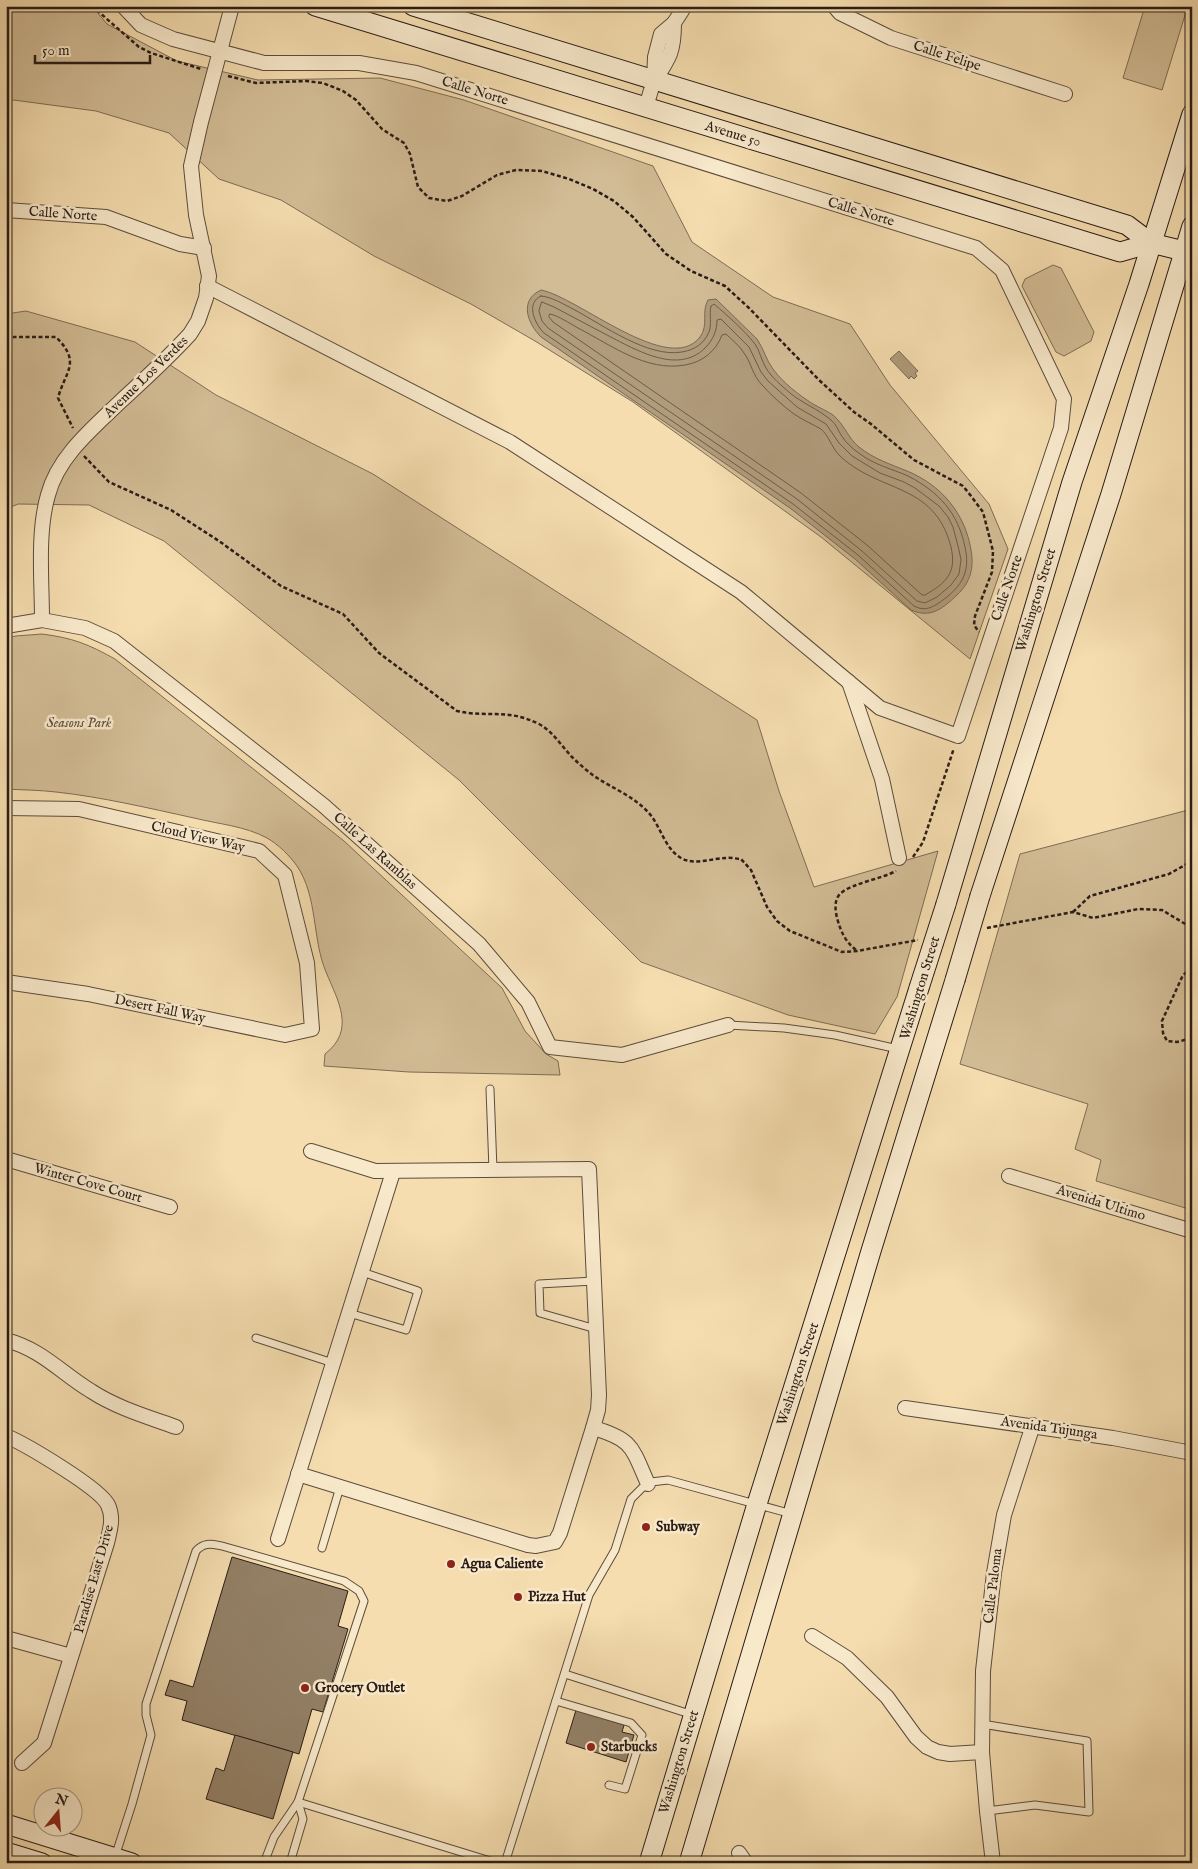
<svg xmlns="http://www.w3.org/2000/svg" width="1198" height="1869" viewBox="0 0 1198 1869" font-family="'IM FELL English',serif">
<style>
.green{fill:#d2bc95;stroke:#7e6c56}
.water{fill:#b09b7b;stroke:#7a6853}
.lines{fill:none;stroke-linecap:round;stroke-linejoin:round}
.shore{stroke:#6c5c49;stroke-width:1}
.building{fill:#938066;stroke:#291c17}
.lane-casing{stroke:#5c4c3d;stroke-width:9}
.street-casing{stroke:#5c4c3d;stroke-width:16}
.secondary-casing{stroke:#291c17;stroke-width:21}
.path{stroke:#291c17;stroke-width:2.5;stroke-dasharray:4 2.5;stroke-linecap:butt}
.lane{stroke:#f8e9cb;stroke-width:7}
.street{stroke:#f8e9cb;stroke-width:14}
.secondary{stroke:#f8e9cb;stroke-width:19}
.secondary-bridge-casing{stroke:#291c17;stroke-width:21;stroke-linecap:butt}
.secondary-bridge{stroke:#f8e9cb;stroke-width:19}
.poi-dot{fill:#8f2418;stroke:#f8e9cb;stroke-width:2}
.labels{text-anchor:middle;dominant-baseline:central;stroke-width:5;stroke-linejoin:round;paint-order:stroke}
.street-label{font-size:14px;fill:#291c17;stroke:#f8e9cb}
.park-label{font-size:14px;font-style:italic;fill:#5c4c3d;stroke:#f8e9cb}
.poi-label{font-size:14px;font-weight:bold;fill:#291c17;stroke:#f8e9cb;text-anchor:start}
</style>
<rect width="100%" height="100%" fill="#f5ddaf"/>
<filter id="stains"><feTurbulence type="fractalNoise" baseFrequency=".004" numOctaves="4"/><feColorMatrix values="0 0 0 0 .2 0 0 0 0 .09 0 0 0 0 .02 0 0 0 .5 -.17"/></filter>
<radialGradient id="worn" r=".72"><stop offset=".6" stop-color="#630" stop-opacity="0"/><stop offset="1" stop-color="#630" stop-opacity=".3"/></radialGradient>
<g class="green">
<polygon points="6,6 92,6 107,24 177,61 258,80 380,78 464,100 653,166 692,242 773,297 850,324 890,385 989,504 1008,549 970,659 821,537 633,402 535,341 471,304 374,256 281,200 219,179 169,133 96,111 6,99"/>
<polygon points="1145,6 1169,6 1186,12 1162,90 1123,78"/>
<polygon points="1053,265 1061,268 1094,332 1091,341 1064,356 1056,352 1022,286 1025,279"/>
<polygon points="26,311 135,342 216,395 373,474 757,720 779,791 814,887 938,851 897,997 875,1034 788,1015 641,962 459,780 164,541 89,505 18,504 6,509 6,314"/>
<path d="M42,634C73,638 88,644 115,659L344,841L502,988L525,1031L546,1054L558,1061L560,1075L409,1072L324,1066L325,1054C356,1030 338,1001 326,972C312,939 318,897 297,866C289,855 279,845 267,838C245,826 218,824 194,818C148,808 102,797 56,792C39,790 23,790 6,789V638L16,636Z"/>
<polygon points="1192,809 1192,1210 1096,1181 1101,1160 1075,1149 1088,1104 960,1064 1020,854"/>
</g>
<g class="water">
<path d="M541,290C578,297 669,377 700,337C709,325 701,312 708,300L716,299L757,339C764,349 766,360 773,369C783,383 799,395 813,404C820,408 827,411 833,415C844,424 848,438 859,447C874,459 890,464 907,471C941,485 965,513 971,550C974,567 971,582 957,595C943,608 931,619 911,610L855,559L790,508L541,337C527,323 519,300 541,290Z"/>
<polygon points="899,351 918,371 915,373 917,376 914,379 911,376 909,379 890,359"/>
</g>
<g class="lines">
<g class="shore">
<path d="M541,296C552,297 563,304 573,309C603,325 648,358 682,352C694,350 704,344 709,332C712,324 709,315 711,306L714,304C728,316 744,330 755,344C760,351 761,360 766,368C772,378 781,385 790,393C802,403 818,409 831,420C836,424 838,430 841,435C846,443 853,449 860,454C877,466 890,468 908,476C939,492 958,513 965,547C970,569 964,583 947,597C936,605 927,613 914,606L858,555L793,504L544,333C535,324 525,303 541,296Z"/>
<path d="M542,302L554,307C571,316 588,325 605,334C633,348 677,376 705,348C713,340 717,331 717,320L721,319L749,347L761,372L768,381L797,407L826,424L839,443L852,456L880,473L904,482L915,488L939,506L948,517L953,527L959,550L961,560L959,574L951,585L937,597L925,603L917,601L862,551L797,499L548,328L542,321L539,311Z"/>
<path d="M550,314C559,316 569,323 578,328C611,345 646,372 685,365C703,362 716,351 722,335L726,334C732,340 740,346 744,353C752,364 752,375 763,386C772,396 783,406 794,414C803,420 812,424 821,429C828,435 832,447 838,454C878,494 934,481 951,547C957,573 946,583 925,595H922L867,545L801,493L553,322L549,317Z"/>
</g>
</g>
<g class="building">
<polygon points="232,1557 348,1591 338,1626 348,1629 323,1712 312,1709 299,1754 182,1720 187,1701 165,1695 170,1680 193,1687"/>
<polygon points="576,1710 624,1725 622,1732 634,1735 626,1762 566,1743"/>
<polygon points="235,1735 293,1752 273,1819 206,1799 216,1768 224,1771"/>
</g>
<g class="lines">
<g class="lane-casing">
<g id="lane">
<polyline points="728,1025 784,1028 835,1035 898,1049"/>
<polyline points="490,1089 493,1170"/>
<polyline points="594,1281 539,1284 540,1313 596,1329"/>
<polyline points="349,1313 406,1330 418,1291 362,1272"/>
<polyline points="256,1338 333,1363"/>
<polyline points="322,1548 340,1487"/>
<polyline points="565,1674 693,1715"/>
<polyline points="556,1701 631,1723 642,1735 625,1789 609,1785"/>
<polyline points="982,1724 1087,1741 1089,1812 1035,1805 987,1811"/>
<polyline points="298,1802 497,1863"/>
<path d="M115,1857L132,1804L151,1735L146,1715V1704L196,1551C204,1542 211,1544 222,1546L344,1581L359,1591L364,1601L298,1802L274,1837L264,1863"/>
<polyline points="290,1863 303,1819 298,1802"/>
<polyline points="505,1863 589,1595 615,1550 631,1499 642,1488 651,1482 668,1480 792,1514"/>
</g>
</g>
<g class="street-casing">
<g id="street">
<polyline points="123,6 141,25 173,39 264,63 359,63 416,73 976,248 1002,270 1064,399 1061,428 958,736 880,708 741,592 510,442 207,286"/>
<polyline points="834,6 840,13 891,38 1065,94"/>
<path d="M655,80C670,57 674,51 674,23"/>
<polyline points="646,107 654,80 655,57 661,34 674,23 685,6"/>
<polyline points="6,210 106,217 180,244 204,248"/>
<path d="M42,620C42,580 37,533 48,495C58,456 94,427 122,400C145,379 169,357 190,334L198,321L206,298L209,276L196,215L191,166L201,122L232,6"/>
<polyline points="6,626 42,620 85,628 114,641 323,805 479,944 528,1002 550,1047 622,1055 728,1025"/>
<polyline points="849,682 882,779 899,858"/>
<polyline points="6,808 79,809 259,851 285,875 307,963 312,1029 285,1035 88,994 6,982"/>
<polyline points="6,1159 170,1207"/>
<polyline points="1009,1176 1192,1231"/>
<path d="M6,1340C43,1350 61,1373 91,1391C117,1408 148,1417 176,1427"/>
<polyline points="905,1408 1113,1438 1192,1453"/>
<path d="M593,1428C633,1439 632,1448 648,1484"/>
<path d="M6,1436C25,1444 100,1488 108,1505C114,1518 110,1530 107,1543L44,1743L22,1763"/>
<polyline points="298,1474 528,1545 536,1546 555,1542 560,1533 593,1428 598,1410 599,1395 589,1169 375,1171 311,1151"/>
<polyline points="278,1539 393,1172"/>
<polyline points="812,1636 847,1658 887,1697 916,1737 927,1747 938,1752 950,1754 982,1752"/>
<polyline points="6,1638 71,1656"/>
<polyline points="739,1853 746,1863"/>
<polyline points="993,1863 987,1811 982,1752 983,1671 994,1573 1004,1515 1033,1425"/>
</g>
</g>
<g class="secondary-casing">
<g id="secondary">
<polyline points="315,6 1120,252 1151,243"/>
<polyline points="413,6 1127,225 1151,243 1192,253"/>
<polyline points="980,896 1111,494 1192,226"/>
<polyline points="946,904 1072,482 1139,284 1192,114"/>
<polyline points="6,1824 132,1863"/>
<polyline points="6,1852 42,1863"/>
<polyline points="649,1863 757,1504 919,988"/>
<polyline points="689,1863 871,1251 955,980"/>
</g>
</g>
<g class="path">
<polyline points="92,6 139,47 151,53 201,69"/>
<polyline points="228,76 256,83 306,81 323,83 343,91 356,100 382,129 404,143 410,154 418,187 429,198 447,201 462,196 497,175 516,170 542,171 569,179 593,189 614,201 633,217 666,254 691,271 725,286 749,308 819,380 854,412 871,424 914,460 963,486 971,496 983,512 993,551 992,572 975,616 974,625 979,632"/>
<path d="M6,337H56C82,363 65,371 58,398L73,428"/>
<path d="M84,456L109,482L171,510L219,541L281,586L343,614L379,653L457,711C488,718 507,708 539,724C552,731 561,745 571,756C578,763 586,770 594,776C612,788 633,796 648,812C661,826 664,848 681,858C695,866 712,858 726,858C731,857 736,859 741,859L751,870L767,907L777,921L790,931L842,952L857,951L918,940"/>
<polyline points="913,857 923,842 954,748"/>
<polyline points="1073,912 1090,896 1169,874 1192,861"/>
<polyline points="987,928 1073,912 1093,918 1138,909 1162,910 1192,928"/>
<path d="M856,950C845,941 841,932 837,918C835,909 834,899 841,893C853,883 881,879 896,871"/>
<polyline points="1192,968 1183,975 1162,1021 1163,1033 1167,1041 1177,1042 1192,1038"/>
</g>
<use href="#lane" class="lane"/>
<use href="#street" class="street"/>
<use href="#secondary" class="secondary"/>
<g class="secondary-bridge-casing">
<g id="secondary-bridge">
<polyline points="955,980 980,896"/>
<polyline points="919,988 946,904"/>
</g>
</g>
<use href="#secondary-bridge" class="secondary-bridge"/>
</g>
<g class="poi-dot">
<circle cx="646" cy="1527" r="5"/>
<circle cx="451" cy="1564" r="5"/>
<circle cx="518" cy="1597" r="5"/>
<circle cx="305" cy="1688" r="5"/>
<circle cx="591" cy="1747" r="5"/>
</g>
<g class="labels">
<g class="street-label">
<text transform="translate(947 56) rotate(18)">Calle Felipe</text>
<text transform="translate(475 91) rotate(17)">Calle Norte</text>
<text transform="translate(733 134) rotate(17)">Avenue 50</text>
<text transform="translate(861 212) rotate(17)">Calle Norte</text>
<text transform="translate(63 214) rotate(4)">Calle Norte</text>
<text transform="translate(146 377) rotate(-44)">Avenue Los Verdes</text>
<text transform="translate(1007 588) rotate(-71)">Calle Norte</text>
<text transform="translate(1036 600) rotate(-73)">Washington Street</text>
<text transform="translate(198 837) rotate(13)">Cloud View Way</text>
<text transform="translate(375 851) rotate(42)">Calle Las Ramblas</text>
<text transform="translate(920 988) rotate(-73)">Washington Street</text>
<text transform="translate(160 1009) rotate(12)">Desert Fall Way</text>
<text transform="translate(88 1183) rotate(16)">Winter Cove Court</text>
<text transform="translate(1101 1203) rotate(17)">Avenida Ultimo</text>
<text transform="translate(798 1374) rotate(-72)">Washington Street</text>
<text transform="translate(1049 1428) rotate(8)">Avenida Tujunga</text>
<text transform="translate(94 1579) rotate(-74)">Paradise East Drive</text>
<text transform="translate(993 1586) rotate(-83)">Calle Paloma</text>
<text transform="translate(679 1762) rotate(-73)">Washington Street</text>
</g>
<g class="park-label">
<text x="79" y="723">Seasons Park</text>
</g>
<g class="poi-label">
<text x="656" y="1527">Subway</text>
<text x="461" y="1564">Agua Caliente</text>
<text x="528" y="1597">Pizza Hut</text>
<text x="315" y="1688">Grocery Outlet</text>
<text x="601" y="1747">Starbucks</text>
</g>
</g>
<rect width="1198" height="1869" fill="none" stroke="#f5ddaf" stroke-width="25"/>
<rect x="8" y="8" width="1183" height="1854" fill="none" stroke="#291c17" stroke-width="2.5"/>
<rect x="12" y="12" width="1173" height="1844" fill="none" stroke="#291c17"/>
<g transform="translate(58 1812) rotate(17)"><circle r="24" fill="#f8e9cb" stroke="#a59783"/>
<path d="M0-4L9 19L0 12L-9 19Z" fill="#8f2418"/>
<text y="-8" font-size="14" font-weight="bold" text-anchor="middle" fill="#291c17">N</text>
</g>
<path d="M35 55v8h115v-8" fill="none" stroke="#291c17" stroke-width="2.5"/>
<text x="42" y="55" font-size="15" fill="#291c17" stroke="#f8e9cb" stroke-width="4" paint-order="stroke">50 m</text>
<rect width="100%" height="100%" filter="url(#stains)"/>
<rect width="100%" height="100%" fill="url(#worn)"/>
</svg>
